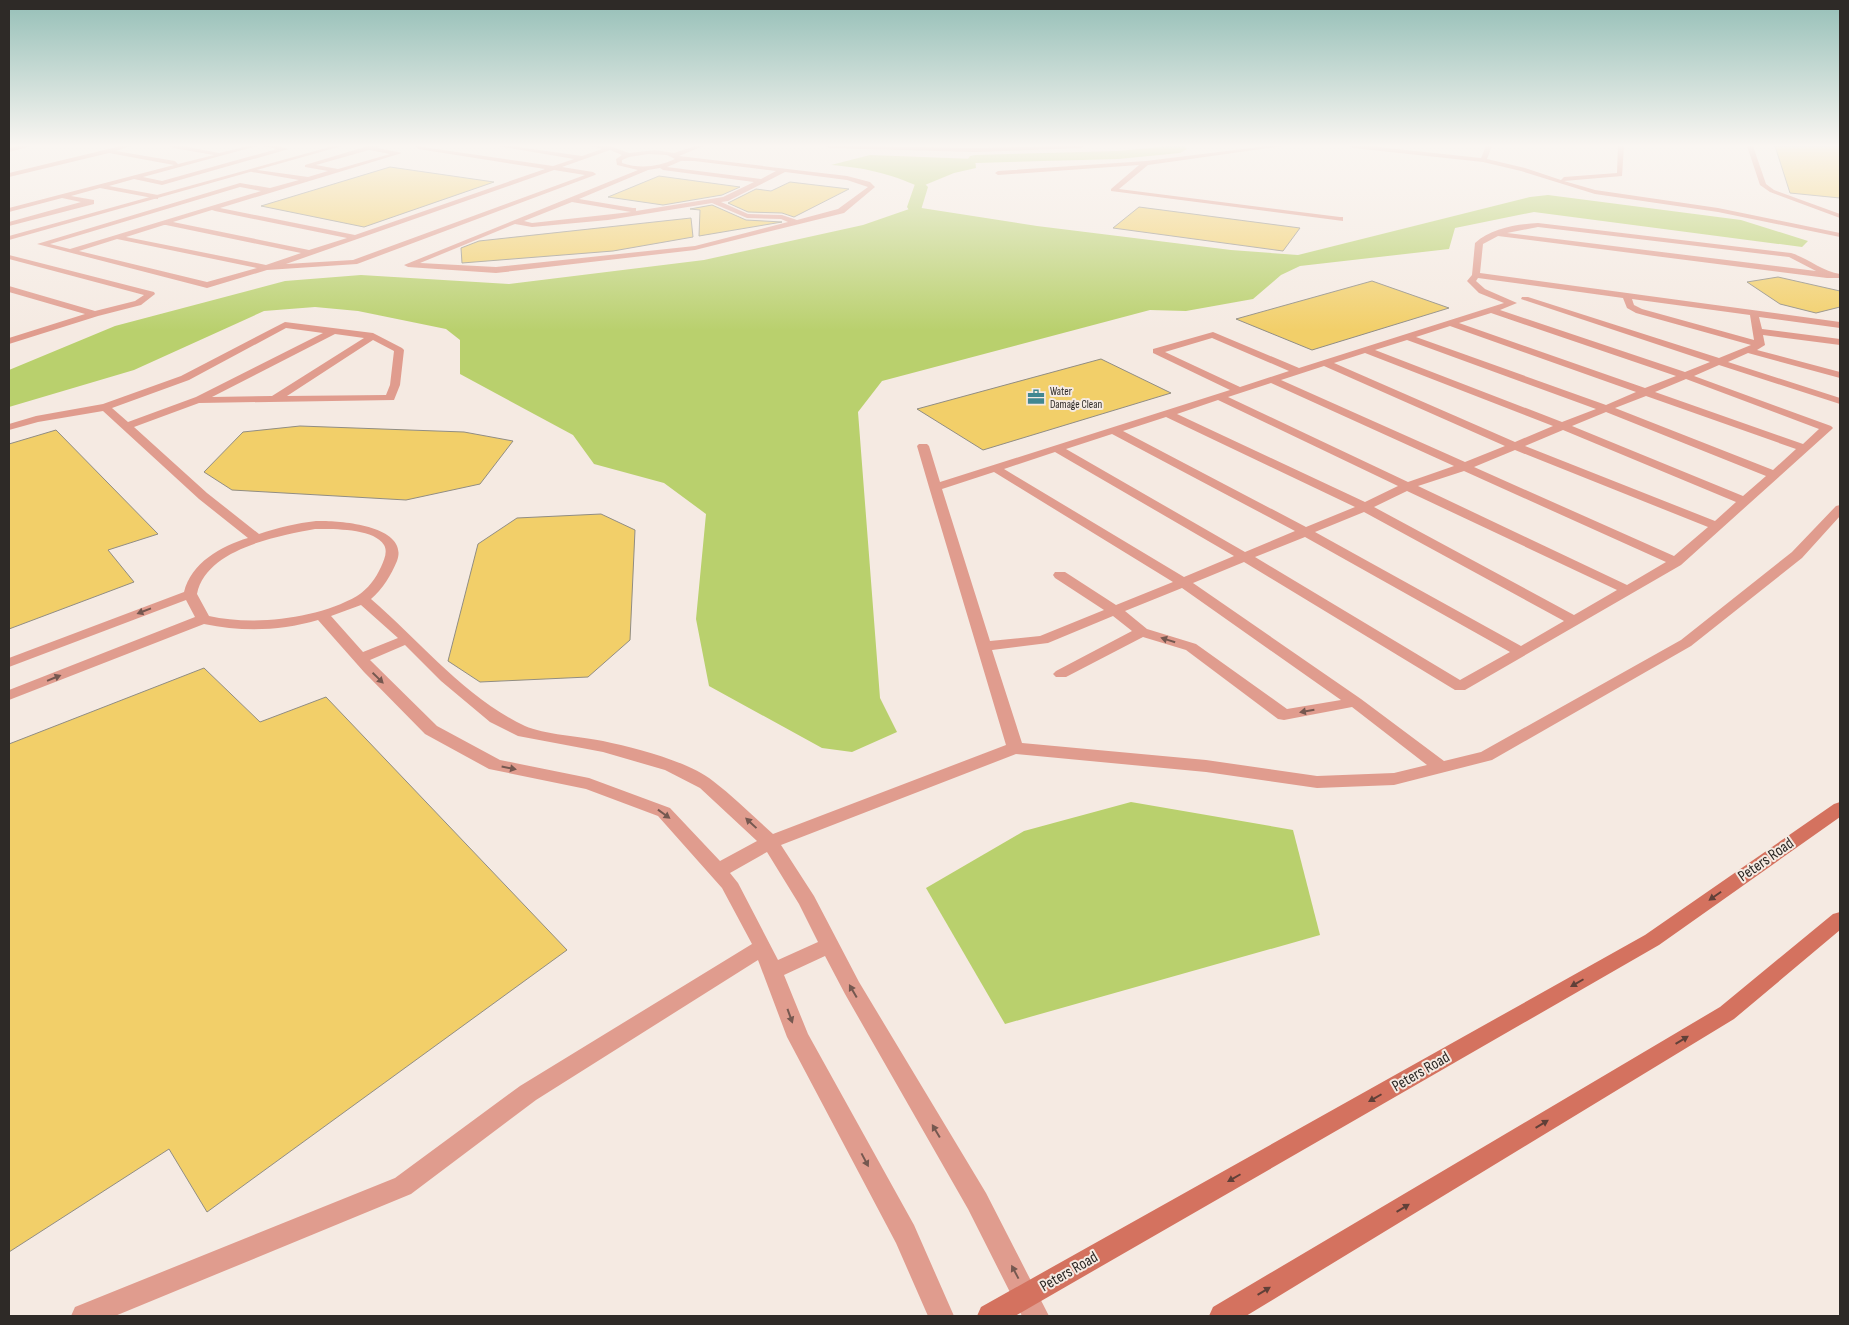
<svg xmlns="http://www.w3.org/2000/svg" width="1849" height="1325" viewBox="0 0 1849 1325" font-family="'Sofia Sans Condensed',sans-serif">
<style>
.water{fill:#b9d06d}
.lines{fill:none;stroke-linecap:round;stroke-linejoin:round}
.canal{fill:#b9d06d;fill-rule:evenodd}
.building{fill:#f2cf69;stroke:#918d83}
.service{fill:#e09c8e;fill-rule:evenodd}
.minor{fill:#e09c8e;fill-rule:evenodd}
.tertiary{fill:#e09c8e;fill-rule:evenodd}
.secondary{fill:#d4725f;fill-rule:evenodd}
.oneway{fill:#755850}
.oneway2{fill:#604038}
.labels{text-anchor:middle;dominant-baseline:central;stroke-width:4;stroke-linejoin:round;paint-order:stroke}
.far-poi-label{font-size:11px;fill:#2e2a27;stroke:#f5eae2;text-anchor:start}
.near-street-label{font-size:16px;fill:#2e2a27;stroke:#f5eae2}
</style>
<rect width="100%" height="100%" fill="#f5eae2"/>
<g class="water">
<path d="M870,155L975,159L976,168L954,173L920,187C888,173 866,168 831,165Z"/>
<polygon points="1548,195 1741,220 1808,241 1802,247 1534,212 1455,228 1449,249 1300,266 1281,275 1253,299 1186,311 1150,310 882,381 858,412 880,698 897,732 852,752 822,748 709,686 696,619 706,514 664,483 594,464 573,435 460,374 460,340 446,329 358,311 315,307 264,311 134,370 9,407 9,370 115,326 285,281 361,275 509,284 704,260 863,225 915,207 1037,226 1231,250 1298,255 1530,197"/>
<polygon points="1131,802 1293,830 1320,935 1005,1024 926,888 1024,831"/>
</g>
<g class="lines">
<g class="canal">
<polygon points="1171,146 1184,146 1187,149 1180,153 1118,159 975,163 970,162 968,159 970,156 975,155 1118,151"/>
<polygon points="920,182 925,184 928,187 921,210 909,210 907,207 915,184"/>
</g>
</g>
<g class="building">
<polygon points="1775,146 1840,146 1840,198 1790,193"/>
<polygon points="390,167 494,182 364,227 261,206"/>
<polygon points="659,176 740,187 722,195 663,205 608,197"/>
<polygon points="790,182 849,189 794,217 782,213 748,212 728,203 756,189 771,191"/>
<polygon points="712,205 746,220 782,222 699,236 700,210 690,209"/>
<polygon points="1139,207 1300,228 1283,251 1113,228"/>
<polygon points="691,218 693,237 613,251 462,263 461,248 479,241"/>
<polygon points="1778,277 1840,291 1840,307 1816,313 1780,304 1747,282"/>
<polygon points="1372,281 1449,308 1312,350 1236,319"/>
<polygon points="1101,359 1171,393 983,450 917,409"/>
<polygon points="300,426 464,432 513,441 480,484 406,500 232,490 204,472 243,432"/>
<polygon points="56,430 158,534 108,550 134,582 9,629 9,444"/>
<polygon points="601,514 635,530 630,640 588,677 480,682 448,661 478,544 517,518"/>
<polygon points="204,668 260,722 326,697 567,950 207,1212 169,1149 9,1252 9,744"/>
</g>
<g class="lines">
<g class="service">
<polygon points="121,146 131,146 116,151 175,161 178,164 214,155 173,148 170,146 183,146 219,153 248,146 257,146 143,177 162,181 277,149 264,146 277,146 289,149 162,185 134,179 109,186 158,195 158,199 100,188 71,196 94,200 94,204 9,226 9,222 81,202 62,198 9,212 9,208 174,165 109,153 9,177 9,173"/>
<path d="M380,146L378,148L402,153L220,208L355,235L545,169L418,149L416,146L553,166L574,159L497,146H511L582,156L602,149L591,146H610L629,153L655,150L674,153L695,146H703L679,156L847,176L870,182L875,187L844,213L695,250L496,273L408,267L404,265L638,170L617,165L616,159L622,155L610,150L562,167L593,172L596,174L595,175L357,264L267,270L207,288L37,244L240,183L270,188L299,180L252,172L250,171V169L308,177L328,171L305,167V165L368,146ZM369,150L390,154L338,169L316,165ZM648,154L667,155L675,159C658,167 640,169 622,163V160L629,157ZM681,161H694L776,171L761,179L667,167ZM660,168L663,170L754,182L723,197L636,211V208H633L579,199L648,170ZM554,170L585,175L353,260L286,264ZM785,172L847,180L868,187L838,209L797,220L782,215L748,214L721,202L728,201ZM240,187L261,191L70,249L50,244ZM572,202L631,212L532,223L524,221ZM712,203L747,218L781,219L788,222L695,246L496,267L420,263L515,224L532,227L608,220ZM212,210L215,211L347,238L309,250L173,222ZM164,225H166L301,253L266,265L126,237ZM117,239L257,268L207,282L79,251Z"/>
<polygon points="1267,146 1283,146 1148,165 1119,189 1340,217 1343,217 1343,221 1111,191 1111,189 1139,165 998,175 995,173 998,171 1146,161"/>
<polygon points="1350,146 1368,146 1481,158 1486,146 1492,146 1487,159 1525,168 1561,180 1564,177 1617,173 1618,146 1624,146 1622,176 1564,181 1595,190 1718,208 1840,233 1840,237 1718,212 1595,194 1521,171 1483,162 1353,148"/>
<polygon points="1747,146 1753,146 1766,184 1774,190 1840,214 1840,218 1770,192 1760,185"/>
<path d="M1538,223L1791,253C1808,258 1823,272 1840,274V278H1827L1498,236L1483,244L1480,273L1840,322V328L1759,317L1762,329L1840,339V345L1763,335L1765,345L1757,350L1840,372V378L1748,353L1728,362L1840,398V404L1719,365L1694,376L1831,426L1833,428L1831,430L1681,565L1465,690H1455L1244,562L1193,583L1361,699L1444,761L1481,752L1681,640L1792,552L1836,506L1840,505V516L1802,558L1691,646L1492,760L1394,785L1317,788L1206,772L1016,754L781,845L814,896L859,982L986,1193L1049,1316H1022L968,1209L845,994L825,956L784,975L808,1034L914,1225L954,1316H928L896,1243L787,1037L758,960L536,1100L411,1194L115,1316H71L75,1307L395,1178L520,1086L752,944L722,888L658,816L586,789L489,769L425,734L364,672L318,620C280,631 243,632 204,624L9,700V690L195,617L186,600L9,667V658L184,592C191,563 221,546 248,538L199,499L103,411L38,422L9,430V424L36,416L103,404L181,376L285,322L373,333L402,348L404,350L400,385L394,400L199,403L134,427L207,493L259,534C277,528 297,523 316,521C337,520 410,525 397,561C391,575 383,589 371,599C421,642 464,697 525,726C543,734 582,737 603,741C635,748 688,761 713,781C734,797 753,816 773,834L1006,745L929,487L917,446L919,444H927L929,446L940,482L1230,390L1153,353V349L1213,332L1299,368L1504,303L1479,293L1467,281L1472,275L1475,243C1491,228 1517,224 1538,223ZM1538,227L1789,257L1816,271L1507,233ZM1478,278L1623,298L1627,308L1636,313L1751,345L1719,358L1528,297H1522L1521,299L1710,362L1685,372L1500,310L1517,303L1485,289L1476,281ZM1632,299L1750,315L1754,340L1642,309L1634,305ZM1491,313L1676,376L1645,388L1459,323ZM1450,326L1636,392L1606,405L1416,337ZM286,328L323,333L196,397L128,422L112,408L189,380ZM335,334L364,338L272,396L212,397ZM1212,338L1289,371L1240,387L1165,352ZM373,340L394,351L390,385L386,395L287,396ZM1407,340L1596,409L1562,422L1375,350ZM1365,353L1553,426L1515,442L1334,363ZM1324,366L1505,446L1465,462L1281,380ZM1686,379L1819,429L1803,444L1655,392ZM1271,383L1454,466L1408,482L1228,397ZM1646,396L1796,449L1773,470L1615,408ZM1218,400L1398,486L1365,502L1177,414ZM1606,412L1766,476L1743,496L1572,426ZM1166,417L1355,507L1306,527L1123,431ZM1563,430L1736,502L1715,521L1525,446ZM1112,434L1295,531L1245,552L1066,449ZM1515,450L1708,527L1674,556L1474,467ZM1055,452L1234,556L1184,577L1004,469ZM1464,471L1666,562L1627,585L1418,486ZM994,472L1173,582L1116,605L1065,572H1055L1053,575L1055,578L1104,610L1040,636L990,641L942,489ZM1407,491L1617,590L1574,615L1374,507ZM1364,512L1564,621L1521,646L1315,532ZM315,529C332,529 374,528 384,545C388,552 384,560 381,567C376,578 368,589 357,596C317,619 253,626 209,616L197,594C206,549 277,536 315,529ZM1305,537L1510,652L1460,680L1255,557ZM1182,588L1341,700L1287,709L1196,644L1147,629L1125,611ZM361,605L398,638L363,652L331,616ZM1113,616L1132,631L1056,671L1053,674L1056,677H1066L1143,637L1186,650L1278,719L1284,720L1352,707L1427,765L1394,773L1317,776L1206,760L1022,743L992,650L1048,643ZM405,645L441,681L490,722L518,736L603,752L665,770L700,788L757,841L720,861L670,808L589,778L500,760L437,726L370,660ZM767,852L799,904L818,942L778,960L738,883L730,873Z"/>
<polygon points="9,255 154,292 155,294 141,305 98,316 9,344 9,338 85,314 9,292 9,286 95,311 135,301 144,295 9,259"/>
</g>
<polygon class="minor" points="333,146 342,146 9,240 9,236"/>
<g class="tertiary">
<polygon points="20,146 31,146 9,152 9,148"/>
<polygon points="826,146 975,148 1084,146 1081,148 975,152 829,148"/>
</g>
<g class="secondary">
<polygon points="1840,802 1840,817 1659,945 1015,1316 977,1316 981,1307 1645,935 1834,804"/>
<polygon points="1840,912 1840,930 1734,1019 1246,1316 1209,1316 1213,1307 1720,1007 1833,914"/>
</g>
</g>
<defs><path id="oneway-solid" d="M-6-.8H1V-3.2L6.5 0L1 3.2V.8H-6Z" transform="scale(1.25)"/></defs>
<g class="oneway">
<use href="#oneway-solid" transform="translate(144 611) rotate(159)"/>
<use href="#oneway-solid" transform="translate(1168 640) rotate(-163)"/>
<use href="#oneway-solid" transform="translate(54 678) rotate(-22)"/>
<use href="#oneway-solid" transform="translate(378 678) rotate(44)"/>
<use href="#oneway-solid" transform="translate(1307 711) rotate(170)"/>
<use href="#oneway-solid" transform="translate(509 768) rotate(11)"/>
<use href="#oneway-solid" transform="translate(664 814) rotate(36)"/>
<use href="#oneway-solid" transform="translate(751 823) rotate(-137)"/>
<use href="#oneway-solid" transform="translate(853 991) rotate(-120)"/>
<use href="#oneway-solid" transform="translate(790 1016) rotate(70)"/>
<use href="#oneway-solid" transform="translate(936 1131) rotate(-121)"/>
<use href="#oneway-solid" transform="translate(865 1160) rotate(62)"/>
<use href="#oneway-solid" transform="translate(1015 1272) rotate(-118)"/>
</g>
<g class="oneway2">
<use href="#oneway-solid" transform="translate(1715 896) rotate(145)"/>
<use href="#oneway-solid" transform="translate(1577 983) rotate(150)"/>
<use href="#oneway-solid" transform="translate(1682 1040) rotate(-31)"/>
<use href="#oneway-solid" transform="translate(1375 1098) rotate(150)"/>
<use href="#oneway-solid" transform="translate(1542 1124) rotate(-31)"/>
<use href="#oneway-solid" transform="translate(1234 1178) rotate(150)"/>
<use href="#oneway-solid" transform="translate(1403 1208) rotate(-31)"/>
<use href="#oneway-solid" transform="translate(1264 1291) rotate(-31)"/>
</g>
<linearGradient id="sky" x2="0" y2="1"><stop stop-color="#95bfb7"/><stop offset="0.44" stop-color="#faf6f2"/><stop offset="1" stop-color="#faf6f2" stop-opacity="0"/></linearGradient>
<rect width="1849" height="331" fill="url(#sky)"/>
<defs>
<g id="office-bare" transform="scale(1.35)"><path d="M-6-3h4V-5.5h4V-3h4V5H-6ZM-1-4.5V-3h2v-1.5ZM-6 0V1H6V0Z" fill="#418791" stroke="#f5eae2" stroke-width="2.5" paint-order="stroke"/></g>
</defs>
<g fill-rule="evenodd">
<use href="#office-bare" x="1036" y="397"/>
</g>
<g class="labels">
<g class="far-poi-label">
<text x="1050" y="391">Water<tspan x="1050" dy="13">Damage Clean</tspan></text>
</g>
<g class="near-street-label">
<text transform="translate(1766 860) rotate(-35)">Peters Road</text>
<text transform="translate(1421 1072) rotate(-30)">Peters Road</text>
<text transform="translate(1069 1272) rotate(-30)">Peters Road</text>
</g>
</g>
<rect width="1849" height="1325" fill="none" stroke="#2e2a27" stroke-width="20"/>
</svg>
